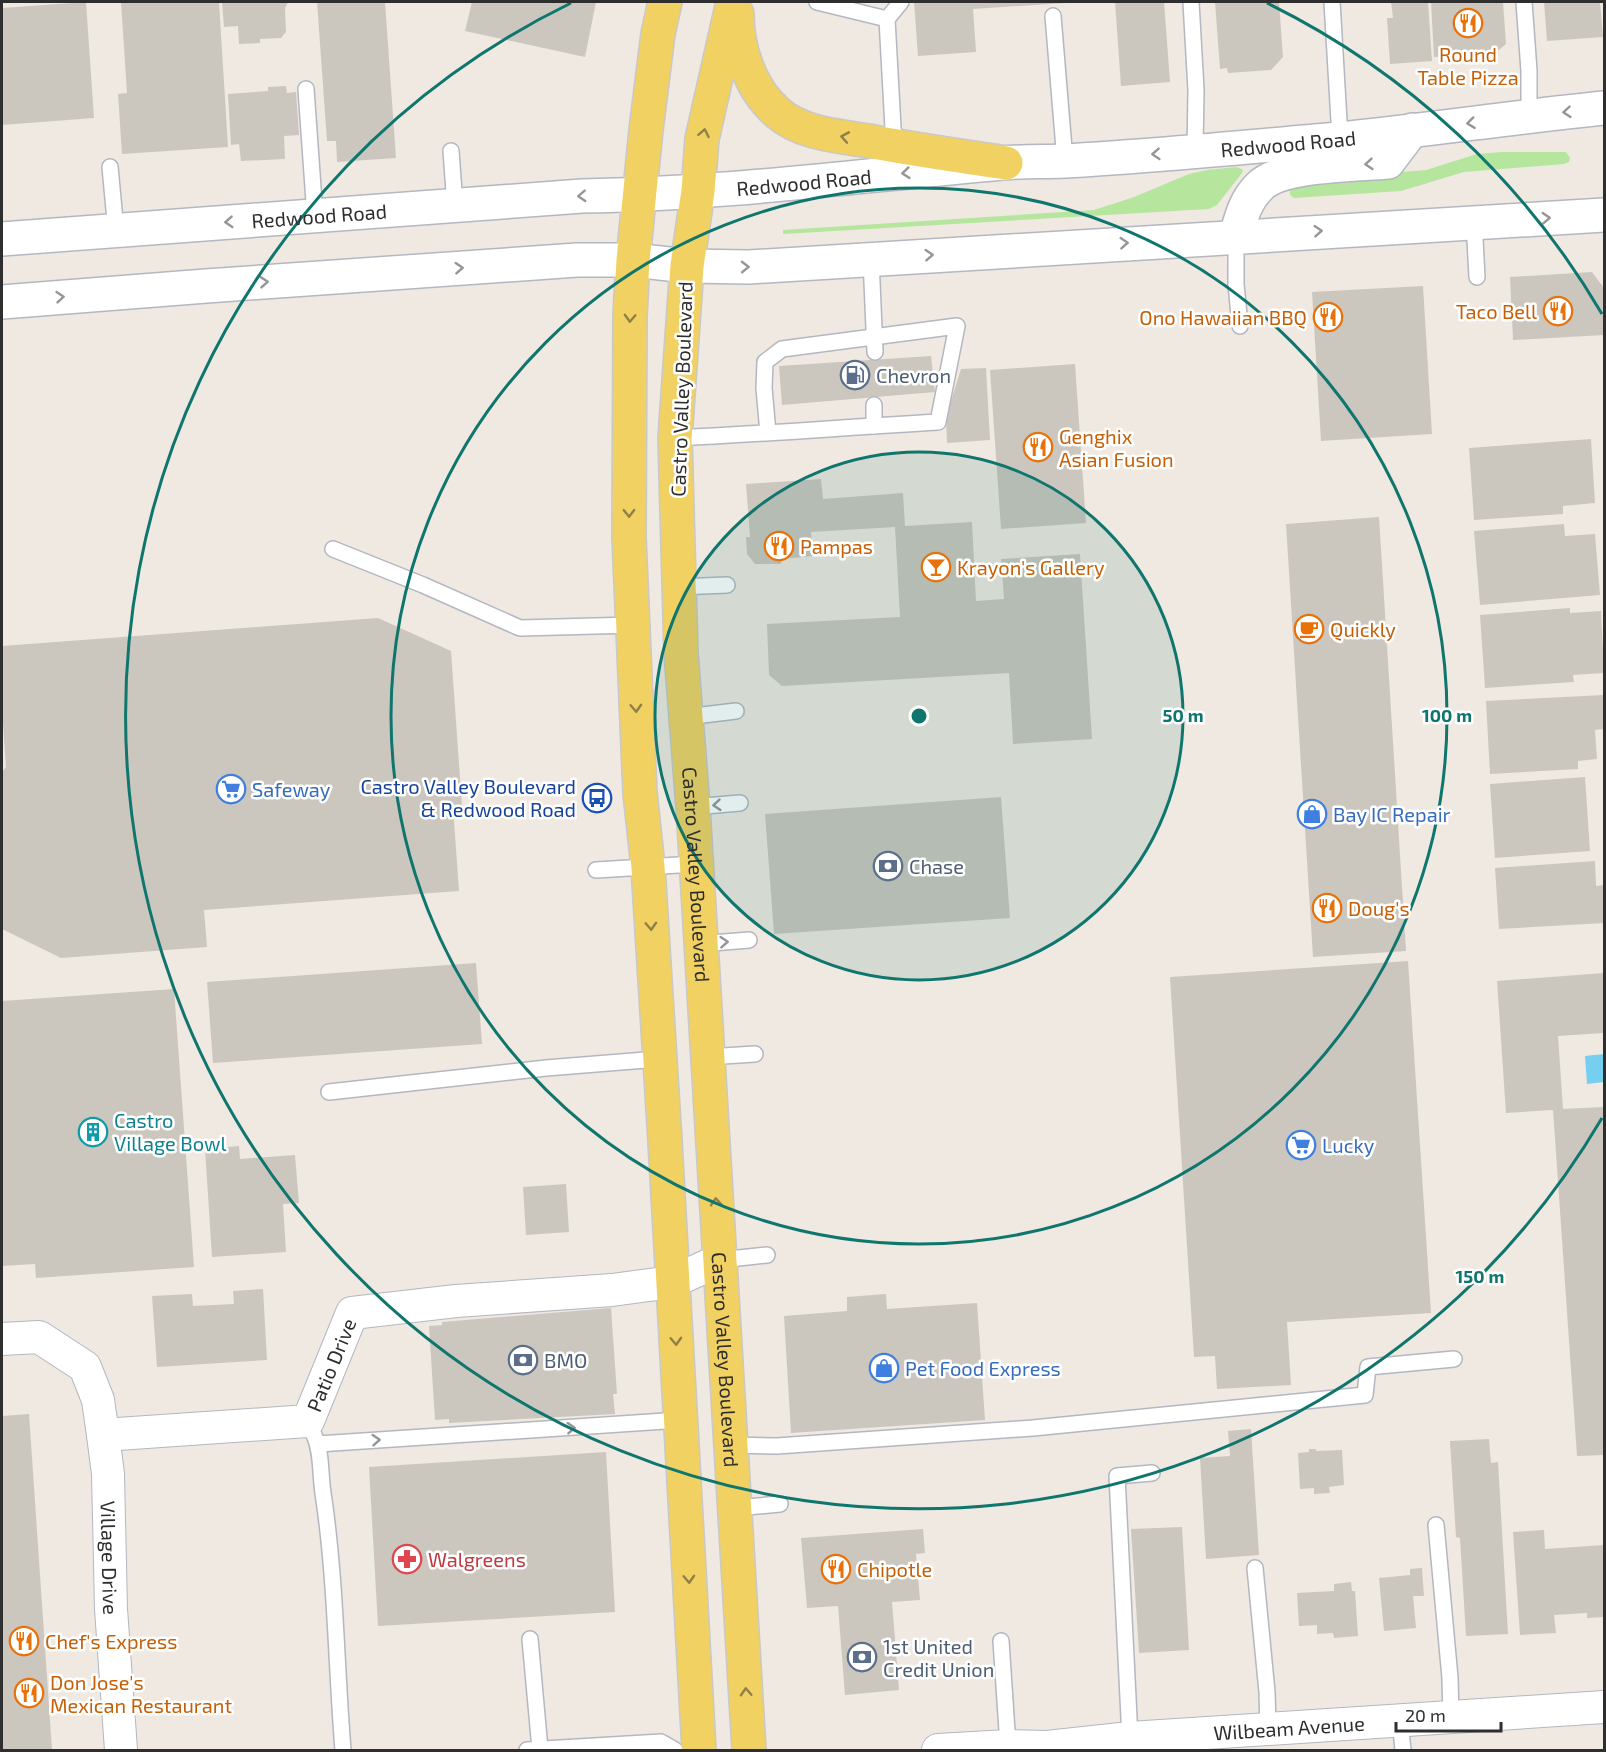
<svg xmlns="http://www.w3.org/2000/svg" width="1606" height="1752" viewBox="0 0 1606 1752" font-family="'Exo 2',sans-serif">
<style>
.green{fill:#b6e59e}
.water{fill:#75cff0}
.building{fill:#cbc7bf}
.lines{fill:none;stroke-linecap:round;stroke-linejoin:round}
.lane-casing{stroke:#b4b7c1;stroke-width:18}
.street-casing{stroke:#b4b7c1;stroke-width:34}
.secondary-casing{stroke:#b4b7c1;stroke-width:36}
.primary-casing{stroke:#c9c9c9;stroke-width:36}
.lane{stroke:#fff;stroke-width:15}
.street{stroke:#fff;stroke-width:32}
.secondary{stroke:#fff;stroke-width:33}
.primary{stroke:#f2d163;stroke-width:33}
.oneway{stroke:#969696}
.oneway2{stroke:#908048}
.ring{fill:none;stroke:#0f766e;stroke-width:3}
.labels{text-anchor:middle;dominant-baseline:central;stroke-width:5;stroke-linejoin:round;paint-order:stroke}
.food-label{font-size:20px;fill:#c56008;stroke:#fff;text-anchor:start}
.street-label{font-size:20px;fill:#2e2e2e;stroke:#fff}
.service-label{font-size:20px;fill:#4e5e75;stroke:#fff;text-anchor:start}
.transit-label{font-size:20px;fill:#164399;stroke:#fff;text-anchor:end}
.shop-label{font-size:20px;fill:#366cbe;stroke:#fff;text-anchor:start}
.culture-label{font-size:20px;fill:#0d838f;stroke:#fff;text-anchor:start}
.health-label{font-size:20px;fill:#be3a42;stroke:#fff;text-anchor:start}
.centre{fill:#0f766e;stroke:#fff;stroke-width:3}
.ring-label{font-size:18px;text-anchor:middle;font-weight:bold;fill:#0f766e;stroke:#fff;stroke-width:5;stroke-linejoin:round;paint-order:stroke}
</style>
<rect width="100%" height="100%" fill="#efe9e1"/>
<g class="green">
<polygon points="1502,152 1566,152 1570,158 1569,162 1564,164 1464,172 1401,191 1294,198 1290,195 1290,190 1296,186 1328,178 1426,170 1477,154"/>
<polygon points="1237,167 1243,170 1242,173 1217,205 1209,209 783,234 783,230 1094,210 1134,197 1189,174 1207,170"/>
</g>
<polygon class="water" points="1604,1054 1604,1082 1587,1084 1585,1056"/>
<g class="building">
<polygon points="86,2 94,118 2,125 2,8"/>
<polygon points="121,2 219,2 228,147 122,154 118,94 127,93"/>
<polygon points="222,2 288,2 285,8 286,32 281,38 260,39 260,43 239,44 238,26 224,27"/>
<polygon points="317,2 385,2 396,158 337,162 336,141 327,141"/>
<polygon points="472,2 596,2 585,57 465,31"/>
<polygon points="914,2 1066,2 1066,3 973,9 976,52 918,56"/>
<polygon points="1115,2 1164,2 1170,82 1121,86"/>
<polygon points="1215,2 1279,2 1283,57 1271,70 1228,73 1227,68 1220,69"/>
<polygon points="1391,2 1428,2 1432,61 1390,64 1387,18 1393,18"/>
<polygon points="1431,2 1503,2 1506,44 1495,53 1434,57"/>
<polygon points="1544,2 1600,2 1603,37 1547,41"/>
<polygon points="286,86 287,93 296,92 299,135 284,136 285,159 241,161 239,144 231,145 228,94 268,91 268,87"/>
<polygon points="1592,272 1604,288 1604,335 1513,340 1510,277"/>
<polygon points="1423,286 1432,434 1321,441 1312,292"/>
<polygon points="931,356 935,392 782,405 779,366"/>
<polygon points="1075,364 1086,523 1001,529 990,370"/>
<polygon points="986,368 990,440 947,443 946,417 961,369"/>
<polygon points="1591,439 1595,503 1563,506 1563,514 1474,520 1469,448"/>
<polygon points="821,479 823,499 903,493 905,526 972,522 976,601 1004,599 1001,559 1080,554 1092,739 1013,744 1009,673 782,686 769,675 767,624 900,617 895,527 811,532 813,556 782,559 781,564 755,564 747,554 746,537 750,537 746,484"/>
<polygon points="1379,517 1406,951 1313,957 1286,524"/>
<polygon points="1564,524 1565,536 1595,534 1600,595 1480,605 1474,531"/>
<polygon points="1570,608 1570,613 1601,611 1604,673 1573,675 1574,682 1485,688 1480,615"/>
<polygon points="378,618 451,651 462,806 453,807 459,891 204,910 207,947 61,958 2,929 2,772 6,767 2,709 2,646"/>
<polygon points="1604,695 1604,729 1595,730 1597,759 1578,761 1578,769 1490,774 1486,701"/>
<polygon points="1585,777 1590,851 1495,858 1490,784"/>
<polygon points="1001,797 1010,918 774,934 765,814"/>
<polygon points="1595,861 1596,886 1604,885 1604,923 1499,929 1495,868"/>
<polygon points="1408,961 1431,1313 1287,1322 1291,1385 1217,1389 1215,1356 1194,1357 1170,977"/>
<polygon points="476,963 482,1044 213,1063 207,982"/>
<polygon points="1604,973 1604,1033 1558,1036 1563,1109 1604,1107 1604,1455 1577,1456 1553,1110 1506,1113 1497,981"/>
<polygon points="174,989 194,1267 36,1278 35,1264 2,1266 2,1001"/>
<polygon points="239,1146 240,1159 295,1155 299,1203 283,1204 286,1252 212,1257 205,1149"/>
<polygon points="566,1184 569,1232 526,1235 523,1187"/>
<polygon points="263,1289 267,1360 157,1367 152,1296 192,1294 193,1306 234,1304 233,1291"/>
<polygon points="886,1294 887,1309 977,1303 985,1420 791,1433 784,1316 847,1311 847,1297"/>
<polygon points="611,1308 617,1394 613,1394 615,1414 449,1423 449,1419 435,1420 429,1326 442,1325 442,1322"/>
<polygon points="29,1414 52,1750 2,1750 2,1416"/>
<polygon points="1251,1429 1259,1555 1206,1559 1200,1458 1230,1456 1228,1431"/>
<polygon points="1489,1439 1491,1463 1498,1462 1508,1634 1466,1636 1460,1538 1456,1537 1450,1441"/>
<polygon points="1309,1449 1316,1449 1316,1451 1342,1450 1344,1485 1329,1487 1330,1493 1314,1494 1314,1488 1300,1489 1298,1453 1309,1452"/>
<polygon points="606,1452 615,1612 378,1626 369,1467"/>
<polygon points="1182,1527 1189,1650 1139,1653 1131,1529"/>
<polygon points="923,1529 925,1553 916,1554 920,1600 892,1602 899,1690 845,1695 838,1606 807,1608 801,1538"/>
<polygon points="1544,1530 1545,1549 1604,1545 1604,1617 1587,1618 1587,1613 1554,1615 1556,1633 1520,1635 1513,1532"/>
<polygon points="1422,1568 1424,1596 1413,1596 1416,1628 1384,1631 1379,1578 1410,1575 1410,1569"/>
<polygon points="1351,1582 1352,1591 1355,1591 1358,1636 1334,1638 1333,1633 1317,1634 1317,1625 1299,1626 1297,1593 1334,1591 1334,1584"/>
</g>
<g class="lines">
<g class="lane-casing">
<g id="lane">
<polyline points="817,2 887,19 894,146"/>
<polyline points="1191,2 1196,90 1195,151"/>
<polyline points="1332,2 1340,138"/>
<polyline points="1524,2 1529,71 1529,115"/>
<polyline points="1053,16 1065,161"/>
<polyline points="887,19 901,2"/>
<polyline points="306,89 315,216"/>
<polyline points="451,151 455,206"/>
<polyline points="110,167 116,231"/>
<polyline points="1474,221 1477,277"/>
<polyline points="1236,236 1236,284 1240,326"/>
<polyline points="871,259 875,352"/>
<polyline points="874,426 874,405"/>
<path d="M675,438C763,434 850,427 938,422L957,326L782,349L765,362L764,388L768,433"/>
<polyline points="333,549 423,585 520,628 633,625"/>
<polyline points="678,587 727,585"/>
<polyline points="686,717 736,711"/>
<polyline points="693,807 740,803"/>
<polyline points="596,870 695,864"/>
<polyline points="700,944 749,940"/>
<polyline points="707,1057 755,1054"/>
<polyline points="329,1092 546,1068 658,1059"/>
<polyline points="720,1260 767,1255"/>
<path d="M314,1435C322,1452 320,1474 323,1493C336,1579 336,1665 343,1750"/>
<polyline points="318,1444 680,1420"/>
<polyline points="732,1445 777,1446 1033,1428 1365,1395 1368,1367 1454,1359"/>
<polyline points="735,1508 780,1504"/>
<polyline points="1436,1525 1450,1678 1451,1717"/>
<polyline points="1255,1568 1267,1692 1268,1729"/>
<polyline points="530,1639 540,1749"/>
<polyline points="1001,1641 1008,1746"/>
<polyline points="1400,1721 1403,1750"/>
<polyline points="1130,1738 1117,1476 1152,1473"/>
<polyline points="527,1750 661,1742 675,1750"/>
</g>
</g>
<g class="street-casing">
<g id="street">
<path id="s1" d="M2,1339L39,1337L85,1367L98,1400L103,1435L308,1421L352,1313L456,1301L612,1290L672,1282L720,1260"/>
<path id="s2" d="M103,1435L108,1474L111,1609L121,1750"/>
<path id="s3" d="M938,1750L1008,1746L1047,1747L1130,1738L1604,1707"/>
</g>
</g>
<g class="secondary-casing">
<g id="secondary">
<path d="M1236,236C1241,218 1245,201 1259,187C1280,164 1357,165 1388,162L1412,130"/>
<path id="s4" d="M2,239L582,196C723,194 863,175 1003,163C1024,161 1045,162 1065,161C1156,156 1247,147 1338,139C1427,130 1515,117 1604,108"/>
<polyline points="2,302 206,286 577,260 633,260 687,266 749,267 1604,215"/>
</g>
</g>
<g class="primary-casing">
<g id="primary">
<polyline points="665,2 658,34 646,130 633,260 630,316 629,537 640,793 648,867 665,1141 699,1750"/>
<path id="s5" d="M733,2L702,139L698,191L687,266L675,438L681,653L693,807L749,1750"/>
<path d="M737,14C737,49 750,89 778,113C802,134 839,136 869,141C915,150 961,156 1006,163"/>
</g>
</g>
<use href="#lane" class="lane"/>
<use href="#street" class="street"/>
<use href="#secondary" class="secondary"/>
<use href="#primary" class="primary"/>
</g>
<defs><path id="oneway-chevron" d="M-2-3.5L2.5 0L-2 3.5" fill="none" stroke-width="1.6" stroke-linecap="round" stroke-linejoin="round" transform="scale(1.5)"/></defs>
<g class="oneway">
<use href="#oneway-chevron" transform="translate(1567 112) rotate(175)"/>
<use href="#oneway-chevron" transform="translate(1471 123) rotate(173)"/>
<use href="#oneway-chevron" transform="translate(1156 154) rotate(176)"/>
<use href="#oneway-chevron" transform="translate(1369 164) rotate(175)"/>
<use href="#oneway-chevron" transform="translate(906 173) rotate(174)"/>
<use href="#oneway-chevron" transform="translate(582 196) rotate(177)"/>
<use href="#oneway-chevron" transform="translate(1546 218) rotate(-3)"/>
<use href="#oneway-chevron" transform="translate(229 222) rotate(176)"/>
<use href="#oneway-chevron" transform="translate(1318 231) rotate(-4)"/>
<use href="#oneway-chevron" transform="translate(1124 243) rotate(-4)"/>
<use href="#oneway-chevron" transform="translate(929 255) rotate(-4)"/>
<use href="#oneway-chevron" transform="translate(745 267) rotate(-1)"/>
<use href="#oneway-chevron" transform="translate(459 268) rotate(-4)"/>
<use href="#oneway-chevron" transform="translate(264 282) rotate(-4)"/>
<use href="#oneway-chevron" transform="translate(60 297) rotate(-5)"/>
<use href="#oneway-chevron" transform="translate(717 805) rotate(175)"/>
<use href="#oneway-chevron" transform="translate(724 942) rotate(-4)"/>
<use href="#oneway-chevron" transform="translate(571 1428) rotate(-4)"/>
<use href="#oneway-chevron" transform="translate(376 1440) rotate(-4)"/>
</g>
<g class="oneway2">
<use href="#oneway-chevron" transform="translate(704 133) rotate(-79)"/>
<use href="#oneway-chevron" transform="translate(845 137) rotate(-170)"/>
<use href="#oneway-chevron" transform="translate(630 318) rotate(92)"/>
<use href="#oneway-chevron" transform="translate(629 513) rotate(89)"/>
<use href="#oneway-chevron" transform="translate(636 708) rotate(87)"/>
<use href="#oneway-chevron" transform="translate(651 926) rotate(87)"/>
<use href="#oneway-chevron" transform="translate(716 1202) rotate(-94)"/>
<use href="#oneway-chevron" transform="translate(676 1341) rotate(87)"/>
<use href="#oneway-chevron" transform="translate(689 1579) rotate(87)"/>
<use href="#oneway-chevron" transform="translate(746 1692) rotate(-93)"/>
</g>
<circle cx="919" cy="716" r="264" fill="#0f766e" fill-opacity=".12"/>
<g class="ring">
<circle cx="919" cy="716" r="264"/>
<circle cx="919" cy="716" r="528"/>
<path d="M1602 1118A793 793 0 1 1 571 3M1267 3A793 793 0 0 1 1602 314"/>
</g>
<defs>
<g id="restaurant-ring" transform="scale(1.5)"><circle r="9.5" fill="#fff" stroke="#e8710a" stroke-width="1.5"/><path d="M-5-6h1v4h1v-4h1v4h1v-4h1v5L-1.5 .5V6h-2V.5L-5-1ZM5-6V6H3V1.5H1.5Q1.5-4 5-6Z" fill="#e8710a"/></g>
<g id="fuel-ring" transform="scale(1.5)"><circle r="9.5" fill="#fff" stroke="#5c6f8a" stroke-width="1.5"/><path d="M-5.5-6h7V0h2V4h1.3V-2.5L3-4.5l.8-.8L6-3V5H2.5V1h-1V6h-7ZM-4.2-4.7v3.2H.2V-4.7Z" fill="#5c6f8a"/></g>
<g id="bar-ring" transform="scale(1.5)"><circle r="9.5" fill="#fff" stroke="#e8710a" stroke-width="1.5"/><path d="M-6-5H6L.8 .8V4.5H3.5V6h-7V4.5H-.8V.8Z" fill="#e8710a"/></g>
<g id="cafe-ring" transform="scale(1.5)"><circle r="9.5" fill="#fff" stroke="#e8710a" stroke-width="1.5"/><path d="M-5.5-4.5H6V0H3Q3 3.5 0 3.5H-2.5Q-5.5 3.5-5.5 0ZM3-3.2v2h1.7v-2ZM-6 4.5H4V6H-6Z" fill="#e8710a"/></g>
<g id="supermarket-ring" transform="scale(1.5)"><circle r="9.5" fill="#fff" stroke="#3f7fe0" stroke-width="1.5"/><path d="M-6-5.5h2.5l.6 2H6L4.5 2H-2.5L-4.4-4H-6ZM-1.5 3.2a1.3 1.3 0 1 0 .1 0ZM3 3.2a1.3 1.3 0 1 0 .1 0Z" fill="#3f7fe0"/></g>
<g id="bus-ring" transform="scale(1.5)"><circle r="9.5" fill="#fff" stroke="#1a4fb4" stroke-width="1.5"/><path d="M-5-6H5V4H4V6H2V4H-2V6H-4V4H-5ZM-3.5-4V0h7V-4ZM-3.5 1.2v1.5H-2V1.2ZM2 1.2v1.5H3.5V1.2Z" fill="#1a4fb4"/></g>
<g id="shop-ring" transform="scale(1.5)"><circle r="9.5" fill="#fff" stroke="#3f7fe0" stroke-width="1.5"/><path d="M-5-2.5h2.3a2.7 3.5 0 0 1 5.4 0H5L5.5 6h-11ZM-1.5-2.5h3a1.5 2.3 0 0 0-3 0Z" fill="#3f7fe0"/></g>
<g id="bank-ring" transform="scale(1.5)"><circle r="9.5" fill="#fff" stroke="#5c6f8a" stroke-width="1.5"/><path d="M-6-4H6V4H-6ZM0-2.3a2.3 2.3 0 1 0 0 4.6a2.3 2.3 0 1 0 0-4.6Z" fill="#5c6f8a"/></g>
<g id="building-ring" transform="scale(1.5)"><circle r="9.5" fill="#fff" stroke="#0f9aa8" stroke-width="1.5"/><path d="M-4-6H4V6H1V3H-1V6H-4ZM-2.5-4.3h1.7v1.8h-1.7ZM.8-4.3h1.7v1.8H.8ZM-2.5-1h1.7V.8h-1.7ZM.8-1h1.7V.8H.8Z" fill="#0f9aa8"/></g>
<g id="pharmacy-ring" transform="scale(1.5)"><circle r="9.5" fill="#fff" stroke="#e0444e" stroke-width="1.5"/><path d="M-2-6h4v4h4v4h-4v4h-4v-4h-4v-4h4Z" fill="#e0444e"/></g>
</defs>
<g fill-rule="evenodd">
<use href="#restaurant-ring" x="1468" y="23"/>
<use href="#restaurant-ring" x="1558" y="311"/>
<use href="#restaurant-ring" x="1328" y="317"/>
<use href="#fuel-ring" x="855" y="375"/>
<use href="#restaurant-ring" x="1038" y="447"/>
<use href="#restaurant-ring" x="779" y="546"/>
<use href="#bar-ring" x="936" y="567"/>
<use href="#cafe-ring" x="1309" y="629"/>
<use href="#supermarket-ring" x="231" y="789"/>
<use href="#bus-ring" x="597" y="798"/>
<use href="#shop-ring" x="1312" y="814"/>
<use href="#bank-ring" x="888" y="866"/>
<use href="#restaurant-ring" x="1327" y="908"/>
<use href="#building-ring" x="93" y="1132"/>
<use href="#supermarket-ring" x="1301" y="1145"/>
<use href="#bank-ring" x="523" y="1360"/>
<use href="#shop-ring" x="884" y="1368"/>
<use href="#pharmacy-ring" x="407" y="1559"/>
<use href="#restaurant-ring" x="836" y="1569"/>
<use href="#restaurant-ring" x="24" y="1641"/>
<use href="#bank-ring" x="862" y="1657"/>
<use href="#restaurant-ring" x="29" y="1693"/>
</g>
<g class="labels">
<g class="food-label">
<text x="1468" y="54" text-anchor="middle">Round<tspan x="1468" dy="23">Table Pizza</tspan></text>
<text x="1537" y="311" text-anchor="end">Taco Bell</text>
<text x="1307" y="317" text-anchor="end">Ono Hawaiian BBQ</text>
<text x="1059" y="436">Genghix<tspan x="1059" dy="23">Asian Fusion</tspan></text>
<text x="800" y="546">Pampas</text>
<text x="957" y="567">Krayon's Gallery</text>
<text x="1330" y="629">Quickly</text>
<text x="1348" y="908">Doug's</text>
<text x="857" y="1569">Chipotle</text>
<text x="45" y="1641">Chef's Express</text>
<text x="50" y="1682">Don Jose's<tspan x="50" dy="23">Mexican Restaurant</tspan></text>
</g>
<g class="street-label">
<text stroke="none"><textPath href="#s4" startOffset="1290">Redwood Road</textPath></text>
<text stroke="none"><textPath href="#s4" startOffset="804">Redwood Road</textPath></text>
<text stroke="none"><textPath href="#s4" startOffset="318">Redwood Road</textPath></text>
<text transform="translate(681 389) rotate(-88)">Castro Valley Boulevard</text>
<text stroke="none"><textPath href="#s5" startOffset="878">Castro Valley Boulevard</textPath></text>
<text stroke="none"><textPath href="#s5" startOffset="1364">Castro Valley Boulevard</textPath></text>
<text stroke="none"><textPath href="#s1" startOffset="429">Patio Drive</textPath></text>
<text stroke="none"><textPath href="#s2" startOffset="123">Village Drive</textPath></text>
<text stroke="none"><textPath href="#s3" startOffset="352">Wilbeam Avenue</textPath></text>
</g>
<g class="service-label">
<text x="876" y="375">Chevron</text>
<text x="909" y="866">Chase</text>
<text x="544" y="1360">BMO</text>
<text x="883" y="1646">1st United<tspan x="883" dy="23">Credit Union</tspan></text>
</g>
<g class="transit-label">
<text x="576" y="786">Castro Valley Boulevard<tspan x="576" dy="23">&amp; Redwood Road</tspan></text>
</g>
<g class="shop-label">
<text x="252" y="789">Safeway</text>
<text x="1333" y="814">Bay IC Repair</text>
<text x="1322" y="1145">Lucky</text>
<text x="905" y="1368">Pet Food Express</text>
</g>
<g class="culture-label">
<text x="114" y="1120">Castro<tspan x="114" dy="23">Village Bowl</tspan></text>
</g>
<g class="health-label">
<text x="428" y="1559">Walgreens</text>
</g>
</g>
<circle cx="919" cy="716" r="9" class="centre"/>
<g class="ring-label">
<text x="1183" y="722">50 m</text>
<text x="1447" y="722">100 m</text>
<text x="1480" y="1283">150 m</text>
</g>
<rect width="1606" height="1752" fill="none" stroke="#2e2e2e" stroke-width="6"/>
<path d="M1396 1722v9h105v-9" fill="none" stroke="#2e2e2e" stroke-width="3"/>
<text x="1405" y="1722" font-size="18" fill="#2e2e2e" stroke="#ffffff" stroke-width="4.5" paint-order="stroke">20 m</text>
</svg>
